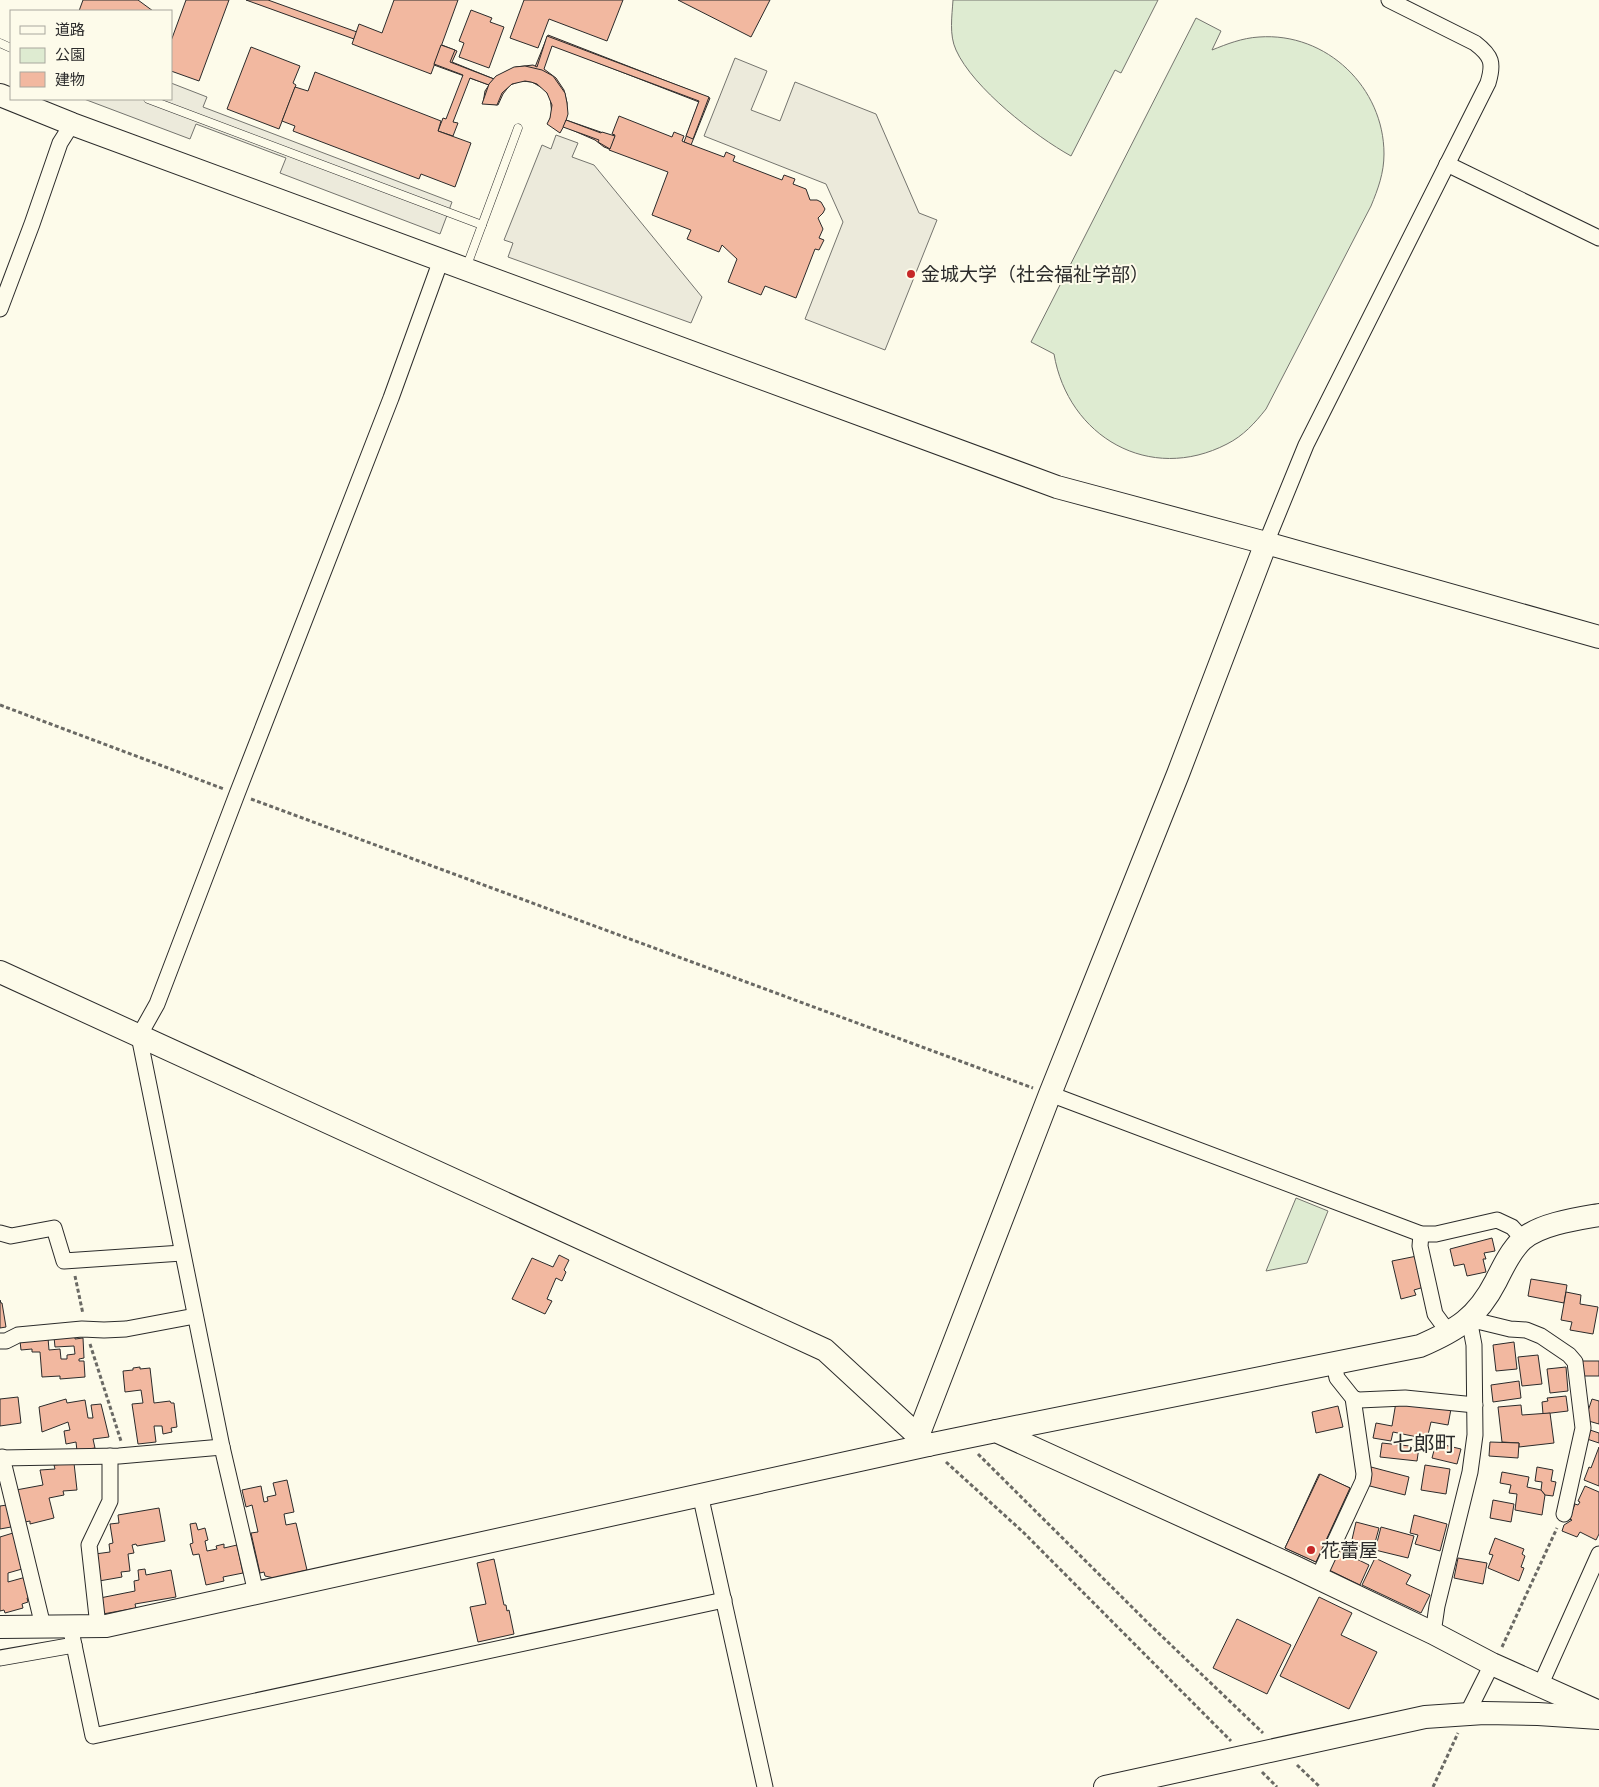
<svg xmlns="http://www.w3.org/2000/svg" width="1599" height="1787" viewBox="0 0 1599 1787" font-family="'Zilla Slab','Noto Sans JP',serif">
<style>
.green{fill:#deebd1;stroke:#74746e}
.parking{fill:#eceadb;stroke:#74746e}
.building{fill:#f2b8a0;stroke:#2b2b2b}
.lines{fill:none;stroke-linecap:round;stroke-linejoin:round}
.lane-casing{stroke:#2b2b2b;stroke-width:9}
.street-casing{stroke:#2b2b2b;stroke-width:17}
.secondary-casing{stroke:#2b2b2b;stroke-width:24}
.path{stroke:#6a6964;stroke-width:3;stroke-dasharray:4 2.5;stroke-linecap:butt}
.lane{stroke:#fdfbea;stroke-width:8}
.street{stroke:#fdfbea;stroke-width:15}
.secondary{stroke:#fdfbea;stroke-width:22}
.poi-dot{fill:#c62828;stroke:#fdfbea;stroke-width:2}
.labels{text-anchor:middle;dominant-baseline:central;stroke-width:4;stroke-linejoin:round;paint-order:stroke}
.poi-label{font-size:19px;fill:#2b2b2b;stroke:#fdfbea;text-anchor:start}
.quarter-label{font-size:21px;fill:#2b2b2b;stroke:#fdfbea}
</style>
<rect width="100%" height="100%" fill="#fdfbea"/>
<g class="green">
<path d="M953,0H1158L1121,73L1115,70L1071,156C1035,136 973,88 956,50C949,35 952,16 953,0Z"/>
<path d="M1196,18L1221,31L1212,50C1227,44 1242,38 1259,37C1327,32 1384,88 1384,154C1384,173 1378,189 1371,206L1266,409C1255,423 1243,436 1227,444C1150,484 1068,437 1054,354L1031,342Z"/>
<polygon points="1296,1198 1328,1211 1307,1263 1266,1271"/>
</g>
<g class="parking">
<polygon points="735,58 767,71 751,110 780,121 795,82 876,114 919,213 937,220 885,350 805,319 843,222 826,184 704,136"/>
<polygon points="171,83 207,97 203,107 452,202 440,234 280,173 286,158 196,124 190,139 84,99 171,99"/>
<polygon points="556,135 578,143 572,157 594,165 702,297 691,323 508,257 513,243 504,240 542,145 551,149"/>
</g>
<g class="building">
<polygon points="83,0 138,0 153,11 79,11"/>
<polygon points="186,0 229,0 199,81 171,71 171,41"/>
<polygon points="246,0 268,0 357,32 354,39"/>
<polygon points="394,0 458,0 431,74 352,44 359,24 382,33"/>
<polygon points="524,0 623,0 607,41 549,19 538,48 510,38"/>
<polygon points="678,0 770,0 751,37"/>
<polygon points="471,10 492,18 490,22 504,27 489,68 459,57 464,43 459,41"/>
<polygon points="548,35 710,98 691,145 684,142 699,102 552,45 542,70 535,67"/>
<polygon points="547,36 709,97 693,139 686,136 699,101 552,46 544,69 556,78 564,90 567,103 566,120 615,137 612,150 604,147 595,140 563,126 560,132 548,123 552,114 550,97 544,89 532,82 521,81 510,85 503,94 498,105 483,103 485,91 489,85 434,65 442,45 457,51 452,62 494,79 505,72 516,67 533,65 537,67"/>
<polygon points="441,45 455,50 450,62 494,79 489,85 470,78 453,122 458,123 453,136 438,131 443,118 446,119 463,75 434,64"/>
<polygon points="251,47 300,66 293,83 296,85 279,129 227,109"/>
<polygon points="525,66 542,70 553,76 565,93 567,103 568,114 565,124 560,133 547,124 550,118 552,105 547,93 537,84 531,82 525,81 512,84 502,93 497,105 482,104 489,84 496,76 514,67"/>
<polygon points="315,72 441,121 438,131 471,143 455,187 421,174 419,179 293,131 295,126 282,121 295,87 308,91"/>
<polygon points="619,116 672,137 674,132 684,136 682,141 684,142 724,157 726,152 735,156 733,161 782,180 784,175 795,179 793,184 806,189 810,200 817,200 821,202 825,209 823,213 818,218 823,229 819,238 824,240 819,250 815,249 796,298 765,286 761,295 728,282 737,259 722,245 719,252 687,239 691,230 652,215 668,172 609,150 615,135 612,134"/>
<polygon points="566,120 601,133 602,132 615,136 610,149 598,142 599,140 563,127"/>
<polygon points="1492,1238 1495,1251 1484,1253 1486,1259 1483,1259 1486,1272 1467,1276 1464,1264 1454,1266 1450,1249"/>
<polygon points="559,1255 569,1260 564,1270 566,1272 562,1281 556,1278 547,1299 552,1301 545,1314 512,1299 532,1258 553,1267"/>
<polygon points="1417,1256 1424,1287 1414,1290 1416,1295 1401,1299 1392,1261"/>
<polygon points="1531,1279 1567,1285 1564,1303 1528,1296"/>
<polygon points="1566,1292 1581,1295 1580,1304 1598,1307 1593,1334 1570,1330 1572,1322 1561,1320"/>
<polygon points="0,1300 1,1303 2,1303 6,1327 0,1328"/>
<polygon points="75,1335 75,1339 83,1338 84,1358 79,1359 79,1361 84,1361 85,1377 60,1379 60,1376 42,1377 40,1352 32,1352 32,1349 21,1350 20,1341 48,1338 49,1350 60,1349 61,1359 67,1359 67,1355 75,1354 74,1346 55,1347 54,1337"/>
<polygon points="1514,1342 1517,1369 1496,1371 1493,1345"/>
<polygon points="1538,1355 1542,1384 1522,1386 1518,1357"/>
<rect x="1578" y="1361" width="21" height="15"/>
<polygon points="140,1367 140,1369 150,1368 154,1403 170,1401 171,1403 174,1403 177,1427 171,1428 172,1432 163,1434 162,1426 154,1426 156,1442 138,1444 132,1404 143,1403 141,1390 125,1392 123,1371 133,1370 133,1368"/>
<polygon points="1566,1367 1568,1391 1550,1393 1547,1369"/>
<polygon points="1519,1381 1521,1398 1493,1402 1491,1385"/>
<polygon points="1566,1396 1568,1411 1543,1414 1542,1402 1548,1401 1547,1398"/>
<polygon points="18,1397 21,1423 0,1426 0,1399"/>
<polygon points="66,1399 67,1403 85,1400 88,1418 93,1418 91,1405 101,1404 109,1437 93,1439 95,1448 77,1451 76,1442 66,1444 64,1431 70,1430 68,1422 42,1432 39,1407"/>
<polygon points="1592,1399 1599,1401 1599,1424 1585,1420"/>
<polygon points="1396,1402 1451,1409 1448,1425 1431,1422 1427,1439 1393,1432 1391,1441 1373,1438 1376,1423 1392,1426"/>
<polygon points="1521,1405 1522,1415 1550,1413 1554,1443 1519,1447 1519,1443 1502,1442 1498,1407"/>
<polygon points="1338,1406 1343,1427 1316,1433 1312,1412"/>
<polygon points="1587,1429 1599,1433 1599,1443 1584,1438"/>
<polygon points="1490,1442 1519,1443 1518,1458 1489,1456"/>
<polygon points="1382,1443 1419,1447 1417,1461 1380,1457"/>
<polygon points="1436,1443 1461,1449 1457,1464 1432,1458"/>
<polygon points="1599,1447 1599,1486 1584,1480 1589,1467 1591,1468"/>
<polygon points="74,1463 77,1490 63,1491 64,1495 49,1498 54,1518 30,1524 30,1521 25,1522 16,1490 43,1485 40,1470 55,1469 54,1465"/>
<polygon points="1425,1465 1450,1469 1446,1494 1421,1490"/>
<polygon points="1371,1467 1409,1477 1405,1495 1366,1485"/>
<polygon points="1537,1467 1553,1470 1551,1481 1556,1482 1553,1496 1545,1495 1541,1490 1542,1482 1535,1481"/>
<polygon points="1502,1472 1529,1477 1527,1487 1541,1490 1545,1495 1542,1515 1515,1510 1517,1494 1509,1493 1511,1485 1500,1483"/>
<polygon points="1319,1474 1350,1488 1316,1562 1285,1548"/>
<polygon points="1320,1474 1350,1488 1316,1562 1285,1548"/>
<polygon points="287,1480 294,1512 284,1514 286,1525 296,1523 307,1570 274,1578 265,1576 264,1572 260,1573 251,1533 258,1532 252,1505 246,1507 242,1490 261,1486 264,1502 268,1501 267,1497 276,1495 273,1483"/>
<polygon points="1585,1486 1599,1492 1599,1534 1596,1540 1580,1532 1577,1537 1562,1531 1564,1525 1572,1520 1569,1519 1575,1504 1578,1505 1580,1502 1578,1501"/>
<polygon points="1493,1500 1514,1504 1511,1522 1490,1518"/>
<polygon points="7,1505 11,1527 0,1529 0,1506"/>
<polygon points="159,1508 165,1541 137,1546 136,1544 132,1545 134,1553 128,1554 130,1571 121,1572 122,1577 99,1581 95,1554 110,1552 109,1544 113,1543 110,1524 119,1523 118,1515"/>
<polygon points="1414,1515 1447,1524 1440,1551 1415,1544 1418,1535 1410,1533"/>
<polygon points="1356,1522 1379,1528 1373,1550 1351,1544"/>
<polygon points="196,1523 198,1530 205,1528 208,1540 205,1541 207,1551 217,1549 216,1546 224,1544 224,1548 237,1545 243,1573 223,1577 224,1581 206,1585 199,1554 193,1555 190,1544 193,1543 190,1524"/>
<polygon points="1381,1527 1414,1536 1408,1558 1375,1550"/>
<polygon points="13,1533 22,1569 8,1573 8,1582 26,1577 32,1597 27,1598 28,1602 22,1604 23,1608 5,1613 4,1610 0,1611 0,1537"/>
<polygon points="1495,1538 1524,1549 1522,1554 1525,1556 1521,1567 1524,1568 1519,1581 1488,1568 1493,1555 1489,1554"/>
<polygon points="1338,1550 1369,1565 1360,1585 1329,1570"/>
<polygon points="1375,1558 1411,1575 1406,1584 1430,1595 1421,1613 1362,1585"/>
<polygon points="1458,1558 1487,1563 1483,1584 1454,1578"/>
<polygon points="494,1559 504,1605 506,1605 507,1611 509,1610 514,1634 478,1642 470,1607 486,1604 477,1563"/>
<polygon points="145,1569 146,1575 171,1570 176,1597 135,1604 136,1608 103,1614 100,1598 135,1591 134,1581 139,1580 138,1570"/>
<polygon points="1319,1597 1352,1613 1341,1635 1377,1652 1349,1709 1280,1676"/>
<polygon points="1237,1619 1291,1645 1267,1694 1213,1668"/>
</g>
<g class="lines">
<g class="lane-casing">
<g id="lane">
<polyline points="0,43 11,48"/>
<polyline points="148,99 482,225"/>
<polyline points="466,268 518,128"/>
</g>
</g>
<g class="street-casing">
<g id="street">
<polyline points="1447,164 1599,238"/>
<polyline points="0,309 32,224 60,143 72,124"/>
<path d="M1266,543L1306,445L1488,83C1494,63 1492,56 1475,43L1389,0"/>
<polyline points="1050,1094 1421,1234 1436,1234 1497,1220 1512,1227 1523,1239"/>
<polyline points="0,1233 11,1236 54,1228 64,1261 182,1253"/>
<polyline points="1421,1234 1420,1246 1435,1314 1449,1333"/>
<polyline points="0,1341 6,1341 18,1335 82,1329 104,1330 126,1329 195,1316"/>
<polyline points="1353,1398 1359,1400 1405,1398 1475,1405"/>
<polyline points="2,1457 43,1626"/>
<polyline points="0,1458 119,1456 222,1447"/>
<polyline points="700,1494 765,1787"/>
<polyline points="1318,1578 1363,1481 1364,1474 1353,1398 1337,1378 1334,1364"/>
<polyline points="256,1593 222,1447 139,1036 157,1004 237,794 391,398 441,260"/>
<polyline points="70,1626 93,1736 724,1600"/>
<polyline points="98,1626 89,1545 110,1501 110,1456"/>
<polyline points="1433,1633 1437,1606 1470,1472 1475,1435 1474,1345 1469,1319 1510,1329 1526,1330 1541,1336 1569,1355 1575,1362 1583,1428 1564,1514"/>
<polyline points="0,1658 74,1645"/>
<polyline points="1540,1686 1599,1554"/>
<polyline points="1467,1714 1492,1664"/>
</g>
</g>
<g class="secondary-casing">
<g id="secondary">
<polyline points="0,95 72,124 1057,487 1266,543 1599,637"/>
<polyline points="0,972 825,1350 928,1445 996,1431 1295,1567 1433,1633 1492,1664 1599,1712"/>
<path d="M996,1431L1420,1346C1457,1330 1477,1318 1496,1281C1503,1267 1511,1250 1523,1239C1541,1224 1576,1219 1599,1215"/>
<polyline points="918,1436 1050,1094 1178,774 1266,543"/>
<polyline points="0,1627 106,1626 928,1445"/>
<polyline points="1105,1787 1425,1717 1484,1713 1538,1714 1599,1718"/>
</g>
</g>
<g class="path">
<polyline points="0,705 224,789"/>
<polyline points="251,799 1033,1088"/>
<polyline points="75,1276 83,1314"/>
<polyline points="90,1344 121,1441"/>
<polyline points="978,1454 1148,1623 1263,1733"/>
<polyline points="946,1462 1023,1532 1231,1741"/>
<polyline points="1502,1647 1557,1528"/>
<polyline points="1297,1765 1320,1787"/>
<polyline points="1262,1772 1277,1787"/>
<polyline points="1433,1787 1458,1733"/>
</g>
<use href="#lane" class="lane"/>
<use href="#street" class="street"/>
<use href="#secondary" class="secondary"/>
</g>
<g class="poi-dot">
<circle cx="911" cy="274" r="5"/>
<circle cx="1311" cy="1550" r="5"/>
</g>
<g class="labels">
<g class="poi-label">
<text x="921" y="274">金城大学（社会福祉学部）</text>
<text x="1321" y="1550">花蕾屋</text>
</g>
<g class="quarter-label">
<text x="1424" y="1443">七郎町</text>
</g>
</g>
<rect x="10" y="10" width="162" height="90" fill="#fdfbea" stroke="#a9a89e"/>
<rect x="20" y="26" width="25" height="8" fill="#fdfbea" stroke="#a9a89e"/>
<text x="55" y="35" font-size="15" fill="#2b2b2b">道路</text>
<rect x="20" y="48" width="25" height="15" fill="#deebd1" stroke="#a9a89e"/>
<text x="55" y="60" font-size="15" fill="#2b2b2b">公園</text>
<rect x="20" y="72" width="25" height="15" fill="#f2b8a0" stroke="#a9a89e"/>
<text x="55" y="85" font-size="15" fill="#2b2b2b">建物</text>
</svg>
